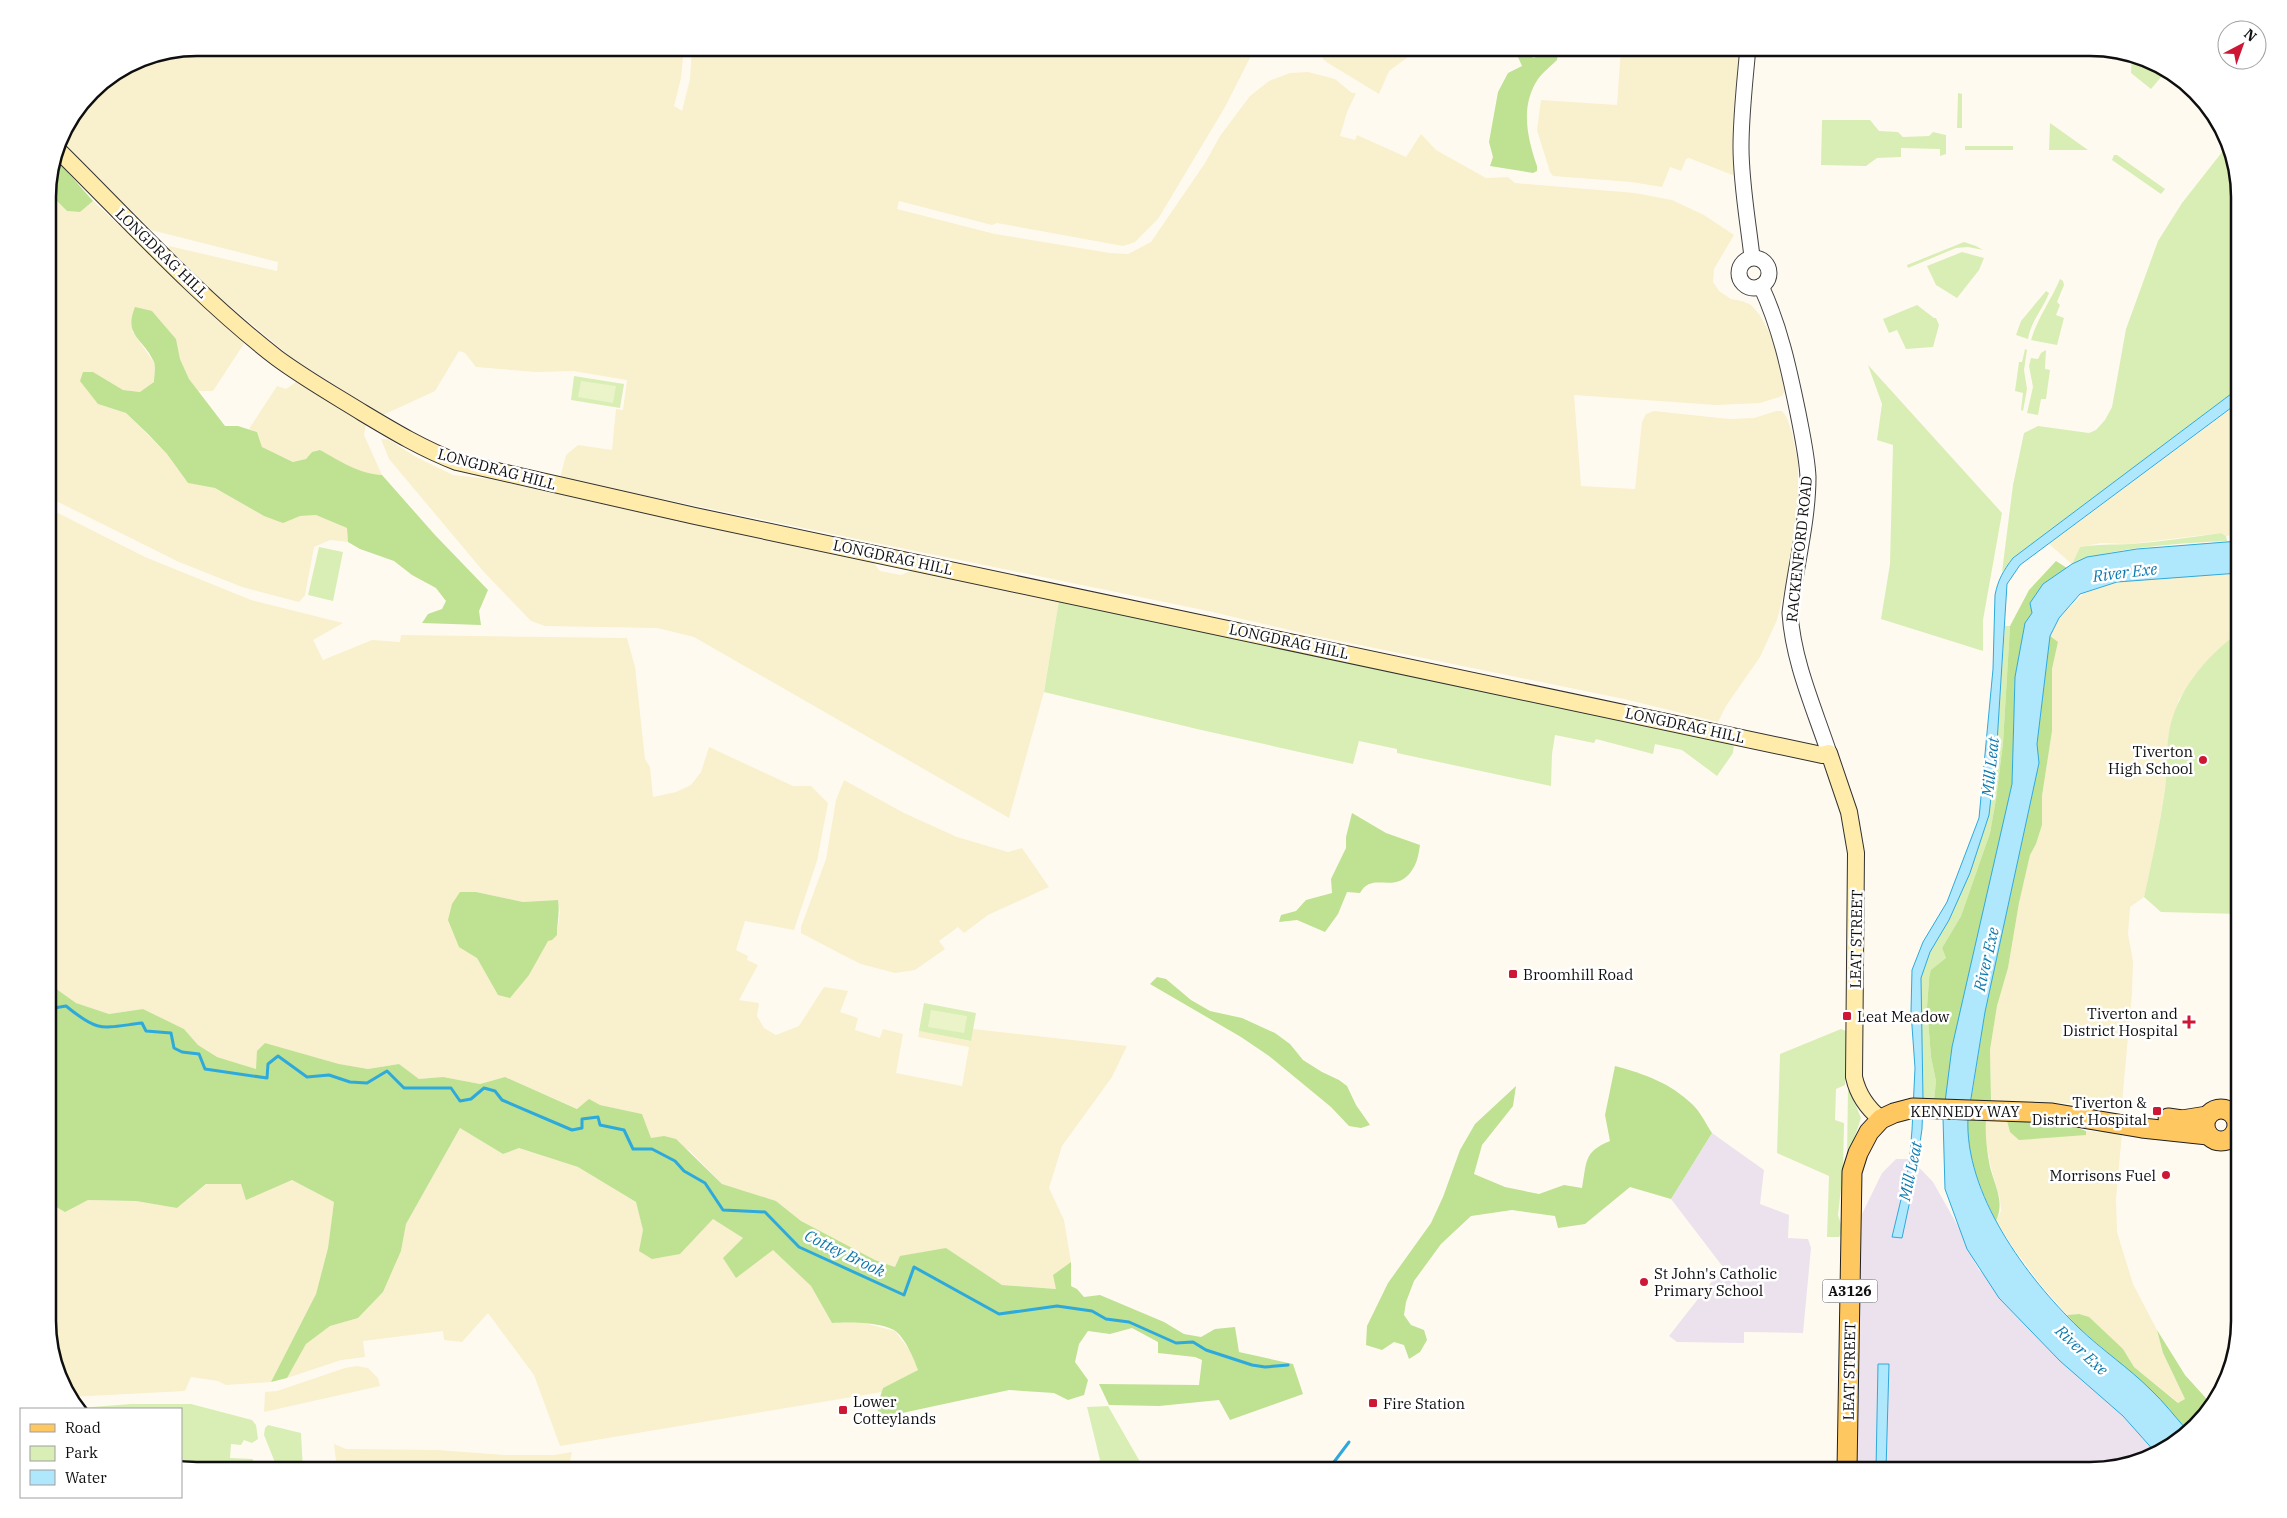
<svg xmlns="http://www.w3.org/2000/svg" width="2287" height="1518" viewBox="0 0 2287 1518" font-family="'IBM Plex Serif',serif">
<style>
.industrial{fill:#ebe2ee}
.farmland{fill:#f9f0cd;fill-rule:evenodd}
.green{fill:#d9eeb5}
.forest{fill:#bee192}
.pitch{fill:#eaf4c8}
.water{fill:#afe8fd;stroke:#2ea9dc}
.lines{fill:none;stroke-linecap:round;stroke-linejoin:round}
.stream{stroke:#2ea9dc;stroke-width:3}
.tertiary-casing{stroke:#424242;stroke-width:17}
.secondary-casing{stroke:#313131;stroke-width:18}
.primary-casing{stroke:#202020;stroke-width:21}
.tertiary{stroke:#fff;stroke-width:15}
.secondary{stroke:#ffecab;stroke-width:16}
.primary{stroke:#ffc760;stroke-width:19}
.poi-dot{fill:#ce1734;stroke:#fff;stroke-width:2}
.labels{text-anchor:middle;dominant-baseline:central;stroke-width:5;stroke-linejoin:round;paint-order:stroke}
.shield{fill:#fff;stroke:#575757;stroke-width:1}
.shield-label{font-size:14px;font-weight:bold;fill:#0f0f0f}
.street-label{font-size:15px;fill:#0f0f0f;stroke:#fff}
.poi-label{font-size:15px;fill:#0f0f0f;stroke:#fff;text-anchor:start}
.water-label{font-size:16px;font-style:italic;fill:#0a79af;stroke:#fff}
.rim{fill:none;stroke:#0f0f0f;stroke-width:2.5}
</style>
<rect width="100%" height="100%" fill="#fffaf0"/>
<g class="industrial">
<polygon points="1712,1133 1764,1170 1760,1204 1789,1215 1788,1238 1808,1239 1811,1248 1803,1333 1744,1332 1744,1343 1677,1342 1669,1336 1723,1267 1671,1199"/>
<polygon points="1896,1159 1911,1159 1933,1182 1959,1228 1967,1249 1979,1270 2123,1416 2156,1453 2090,1470 1855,1470 1855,1386 1861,1216 1882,1173"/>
</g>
<g class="farmland">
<polygon points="197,48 684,48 681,78 674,106 682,111 690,79 692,48 1255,48 1225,107 1158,219 1135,242 1123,246 997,223 992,225 899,201 897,209 995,234 1110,253 1128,254 1151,242 1205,163 1220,136 1250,96 1269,81 1290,73 1308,72 1335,79 1352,93 1356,93 1347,112 1340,136 1355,140 1357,135 1406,157 1421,134 1436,150 1486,178 1508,177 1515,183 1635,193 1672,200 1704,215 1734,235 1714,269 1713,282 1719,291 1731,299 1742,301 1751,305 1759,314 1773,339 1784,376 1785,391 1782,396 1760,403 1716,405 1574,395 1581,486 1635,489 1642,422 1646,414 1654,411 1729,419 1754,418 1776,411 1782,411 1787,418 1792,433 1798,463 1798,508 1787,580 1777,620 1760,657 1726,706 1718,722 1624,699 1306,634 1208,611 560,478 566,455 578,445 612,450 616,409 623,410 627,380 573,371 536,372 476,367 465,353 459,351 435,391 383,415 293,359 218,296 169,249 169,246 277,271 278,262 151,230 59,140 91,91 140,59"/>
<polygon points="1413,48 1412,54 1389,71 1379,94 1328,63 1323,59 1319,48"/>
<polygon points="1621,48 1740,48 1734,122 1735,176 1689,158 1686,159 1681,171 1670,167 1662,187 1631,182 1553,176 1550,172 1537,130 1541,100 1617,105"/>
<polygon points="48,192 67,211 80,212 93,201 245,342 213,391 198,391 189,379 180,359 176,339 152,311 132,331 155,364 154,382 141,392 123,390 93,372 98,404 126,413 167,454 188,483 215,488 264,516 283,522 300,516 316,515 347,528 348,542 330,540 314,547 305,595 299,602 242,587 179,562 48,497"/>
<polygon points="296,382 300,382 366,424 364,435 382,475 369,475 342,463 320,450 312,452 306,459 294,462 262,447 257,432 249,429 277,386 286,389"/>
<polygon points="2239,403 2239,534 2226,536 2221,533 2129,544 2101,543 2080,547 2072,564 2049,544"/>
<polygon points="381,439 388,439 416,457 453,475 490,479 873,562 880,571 901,575 913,570 1059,600 1044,692 1009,818 694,637 657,628 545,626 531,621 483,571 389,459"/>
<path d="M48,508L145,557L251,600L343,623L313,640L323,660L372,640L400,642L401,635L627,638L635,667L645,759L650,767L653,797L676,792L691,785L701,772L709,747L793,786H811L828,803L817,861L794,930L745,921L736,950L748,956L747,960L758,965L739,1000L759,1003L757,1016L764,1028L776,1035L799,1026L824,987L848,991L840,1012L858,1018L855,1030L880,1038L883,1029L903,1034L896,1073L962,1086L969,1047L918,1037L919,1031L970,1041L973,1029L1127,1046L1112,1077L1062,1146L1049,1188L1064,1220L1071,1262L1053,1275L1057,1289L1002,1285L946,1248L895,1267L875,1260L801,1221L776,1201L722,1184L690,1151L664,1136L651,1139L642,1114L600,1105L589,1100L578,1109L505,1077L480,1084L443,1077L419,1079L399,1064L368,1069L339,1064L265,1043L256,1069L217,1057L198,1045L184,1029L143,1009L109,1014L76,1003L48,983ZM476,892L523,902L558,900L560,911L557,935L548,940L529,975L498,995L477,958Z"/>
<polygon points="2239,573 2239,632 2206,663 2179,699 2169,732 2165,788 2156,845 2144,897 2130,907 2128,934 2133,961 2132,993 2122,1103 2118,1105 1991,1101 1990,1050 1997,1006 2008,968 2019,903 2030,855 2036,844 2042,825 2042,796 2052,731 2052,669 2058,643 2050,636 2059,618 2083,594 2117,582"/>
<polygon points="844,780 904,813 957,837 1008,852 1022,848 1049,887 988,915 964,933 958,927 939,941 945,949 915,970 895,973 861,964 841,954 801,933 801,927 826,859 836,800"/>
<polygon points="48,1052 54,1058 55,1116 48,1129"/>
<polygon points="1986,1119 2007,1121 2010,1132 2086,1135 2086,1131 2122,1133 2116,1199 2117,1232 2133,1284 2157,1330 2163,1353 2185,1399 2181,1402 2179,1403 2134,1367 2123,1349 2079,1314 2067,1315 2040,1284 2014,1249 1996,1221 2001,1211 2000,1199 1991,1168 1985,1137"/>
<polygon points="460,1128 503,1154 519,1148 578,1167 636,1202 643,1230 640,1251 680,1254 713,1219 743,1238 773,1250 811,1286 832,1323 860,1322 895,1331 911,1352 918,1370 883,1388 882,1392 560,1446 534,1375 488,1313 462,1342 444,1340 443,1331 363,1341 365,1357 341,1360 287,1378 306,1344 330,1326 358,1318 383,1292 401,1251 406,1224"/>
<polygon points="292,1180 334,1202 328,1248 316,1294 271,1382 226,1385 218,1381 191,1377 185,1391 69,1397 48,1331 48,1202 65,1211 88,1200 136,1201 177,1208 207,1184 241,1184 246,1199"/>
<polygon points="357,1366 368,1368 378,1378 380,1386 264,1412 265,1392 277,1391 345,1368"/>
<polygon points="334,1444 346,1449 437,1450 505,1455 554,1455 572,1452 568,1470 346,1470 336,1461"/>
</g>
<g class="green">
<polygon points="2132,54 2167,70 2151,89 2131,73"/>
<polygon points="1958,93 1962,94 1962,128 1957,128"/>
<polygon points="1822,120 1870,120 1879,131 1898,132 1903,137 1929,136 1933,132 1946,135 1946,154 1940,156 1940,149 1901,148 1901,157 1877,158 1866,166 1821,165"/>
<polygon points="2050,123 2088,150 2049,150"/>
<rect x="1965" y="146" width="48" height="4"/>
<polygon points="2226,147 2239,197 2239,388 2013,558 2002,572 2013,485 2024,433 2038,426 2089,433 2096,430 2105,420 2112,407 2126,329 2158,241 2182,203"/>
<polygon points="2114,155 2117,155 2165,189 2161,194 2112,160"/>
<polygon points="1964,242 1976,246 1983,250 1968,247 1956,248 1908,268 1907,265"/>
<polygon points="1962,252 1984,258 1979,270 1957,298 1936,285 1927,266"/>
<path d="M2060,279L2063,281L2064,285L2057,302L2060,305L2056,315L2064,318L2057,345L2031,340C2037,319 2051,300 2060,279Z"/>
<path d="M2046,291L2049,293C2043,309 2031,321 2028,339L2016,335L2021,321Z"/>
<polygon points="1917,305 1934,318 1936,318 1939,325 1933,347 1906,349 1897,330 1889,333 1883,319"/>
<polygon points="2025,349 2027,350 2024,370 2027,389 2023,411 2021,410 2023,393 2015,391 2019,362 2022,362"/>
<polygon points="2046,350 2045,369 2050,370 2046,399 2041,399 2038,415 2027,413 2033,387 2029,366 2031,358 2038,359 2041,353"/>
<polygon points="1868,365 2002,513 1983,620 1983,651 1881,619 1890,564 1893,445 1877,440 1882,404"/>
<polygon points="574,376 624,384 620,408 571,400"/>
<path d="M2221,533L2226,536L2227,541C2185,543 2109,547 2072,564L2080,547C2098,544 2113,545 2131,544C2161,542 2191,537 2221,533Z"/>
<polygon points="319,547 343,552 333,601 308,595"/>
<polygon points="1059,600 1734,742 1733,753 1717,776 1682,750 1655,744 1653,754 1596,739 1594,743 1555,735 1552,754 1551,786 1397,753 1397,749 1359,741 1353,764 1197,729 1044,692"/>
<polygon points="2005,626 2010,626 2003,743 1996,799 1990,833 1961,916 1942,948 1946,958 1929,979 1927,1007 1931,1057 1936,1081 1934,1100 1923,1099 1921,978 1930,952 1949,920 1970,873 1989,815 1997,743"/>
<path d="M2239,632V914L2161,912L2144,897C2152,861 2160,825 2165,789C2167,770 2166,751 2169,732C2177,690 2206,657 2239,632Z"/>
<polygon points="924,1003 976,1013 971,1041 919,1031"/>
<polygon points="1841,1029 1846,1031 1845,1085 1836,1089 1835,1120 1844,1123 1843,1171 1838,1215 1843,1231 1839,1237 1827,1237 1829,1176 1777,1153 1780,1054"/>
<polygon points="1848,1087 1861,1118 1847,1160"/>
<polygon points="131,1404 191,1404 252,1420 256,1425 258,1439 252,1443 244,1440 241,1445 231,1444 230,1458 253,1459 252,1470 197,1470 181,1468 181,1409 79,1408"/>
<polygon points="1108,1406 1143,1467 1147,1470 1084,1470 1100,1460 1087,1407"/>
<polygon points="268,1425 301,1433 303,1470 278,1470 264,1435 265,1428"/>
</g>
<g class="forest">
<path d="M1514,48H1525L1533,58C1542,55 1548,49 1558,53L1557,60C1551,66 1543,72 1538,79C1520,106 1527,137 1537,166V171L1533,173L1490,166L1493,157L1489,142L1498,92L1508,73L1522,66Z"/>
<polygon points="55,158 93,201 80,212 67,211 48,192"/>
<path d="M135,307L152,311L176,339L180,359L189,379L225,426H238L257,432L262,447L293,462L306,459L312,452L320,450C340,461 359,474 382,475L435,535L488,590L479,611L481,625L422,623L428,614L442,609L446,601L436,588L412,575L394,561L360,549L348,542L347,528L316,515L300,516L283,523L264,516L215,488L188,483L167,454L148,434L126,413L98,404L80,381L83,372H93L123,390L140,392L154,382C154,376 156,367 154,362C144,339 123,336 135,307Z"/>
<polygon points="2056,561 2067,568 2043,584 2030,603 2032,613 2025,623 2015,677 2012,784 1952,1047 1946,1101 1934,1100 1936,1081 1931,1057 1927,1007 1929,979 1931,970 1946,958 1942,948 1961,916 1990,833 1996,799 2003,743 2010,626 2029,590"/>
<polygon points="2050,636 2058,642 2052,669 2052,731 2042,796 2042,825 2036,844 2030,855 2019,903 2008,968 1997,1006 1990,1050 1991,1101 1971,1101 1985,1012 2039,763 2037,744"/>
<path d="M1352,813L1386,833L1420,845C1419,851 1418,859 1415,865C1398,899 1373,869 1360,893L1347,892L1338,914L1325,932L1297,920L1279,922L1281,915L1296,911L1306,900L1332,893L1331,879L1346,848V837Z"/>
<path d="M460,892H476L523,902L558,900C560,912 557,922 557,935L552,940L548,941L529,975L510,998L498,995L477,958L459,947L448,920L452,904Z"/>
<polygon points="1157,977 1166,979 1191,1000 1210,1011 1242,1018 1275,1033 1290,1044 1303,1060 1322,1072 1339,1080 1347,1086 1356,1105 1370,1125 1361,1128 1349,1126 1331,1107 1269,1056 1241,1037 1150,984"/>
<path d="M48,983L76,1003L109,1014L143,1009L184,1029L198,1045L217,1057L256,1069L257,1051L265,1043L339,1064L368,1069L399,1064L419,1079L443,1077L480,1084L505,1077L577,1109L589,1099L600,1105L642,1114L651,1138L664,1136L676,1139L722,1184L776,1201L801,1221L875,1260L895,1267L900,1256L946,1248L1002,1285L1056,1289L1053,1275L1071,1262V1286L1077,1289L1084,1297L1100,1295L1164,1322L1184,1334L1201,1337L1215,1329L1235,1327L1239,1352L1293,1364L1303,1394L1230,1420L1219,1400L1159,1406L1109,1405L1099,1384L1199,1385L1202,1360L1195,1357L1158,1353V1342L1132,1328L1110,1334L1088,1331L1079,1344L1075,1362L1088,1380L1084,1395L1068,1400L1054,1393L1009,1390L879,1418L877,1406L883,1388L918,1370C914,1359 905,1337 894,1330C879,1322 849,1322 832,1323L811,1286L773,1250L736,1278L723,1258L743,1238L713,1219L680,1254L652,1259L639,1251L643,1230L636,1202L578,1167L519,1148L503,1154L460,1128L406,1224L401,1251L383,1292L358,1318L330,1326L306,1344L287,1378L271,1382L316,1294L328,1248L334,1202L292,1180L246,1200L241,1184H206L177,1208L136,1201L88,1200L65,1212L48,1202V1129L55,1116L54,1058L48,1052Z"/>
<path d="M1615,1066C1645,1074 1670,1083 1692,1104C1700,1111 1706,1124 1712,1133L1671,1199L1630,1187L1585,1224L1558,1228L1555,1216L1512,1210L1471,1216L1441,1244L1414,1281L1406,1302L1404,1315L1411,1325L1424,1330L1427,1340L1420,1352L1409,1359L1404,1345L1394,1342L1382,1350L1366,1345L1367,1326L1388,1283L1431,1223L1443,1197L1460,1150L1475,1124L1516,1086L1513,1106L1482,1145L1474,1174L1505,1187L1539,1194L1564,1185L1582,1188C1587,1162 1583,1152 1610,1141L1605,1115Z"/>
<path d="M1968,1117L1986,1119C1985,1136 1987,1151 1990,1167C1995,1186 2005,1203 1996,1221C1980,1188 1966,1155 1968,1117Z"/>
<polygon points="2007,1121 2067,1124 2086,1131 2086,1135 2019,1140 2010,1132"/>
<polygon points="2079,1314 2089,1317 2123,1349 2134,1367 2178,1403 2185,1399 2163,1353 2157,1330 2185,1375 2213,1406 2187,1430 2151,1390 2079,1328 2067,1315"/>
</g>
<g class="pitch">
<polygon points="581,381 616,386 613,403 578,397"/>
<polygon points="931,1010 967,1016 964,1033 928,1027"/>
</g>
<g class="water">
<path d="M2239,388V402L2020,565L2007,584L1997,743L1989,815L1970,873L1949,920L1930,952L1921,978L1923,1099L1922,1129L1915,1177L1902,1238L1892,1237L1909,1166L1912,1130L1915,1068L1911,1012L1912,970L1923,942L1947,902L1979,818L1993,669L1995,595C1998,580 2003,571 2013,558Z"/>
<path d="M2239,541V573L2117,582L2080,594L2059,618L2050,636L2037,744L2039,763L1985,1012L1968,1117C1964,1193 2026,1277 2079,1328C2102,1350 2129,1368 2151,1390C2164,1402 2175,1417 2187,1430L2165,1451L2156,1453L2123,1416L2060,1361L1999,1298L1967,1249L1945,1189L1943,1118L1952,1047L2012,784L2015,677L2025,623L2032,613L2030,603L2043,584L2072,564L2087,557L2137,549Z"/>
<polygon points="1878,1364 1889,1364 1886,1470 1876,1470"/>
</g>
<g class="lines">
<g class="stream">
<path d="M48,1009L66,1006C99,1033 101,1028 142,1023L146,1031L171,1033L174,1048L182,1052L199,1054L205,1069L267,1078L268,1064L278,1056L307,1077L329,1075L350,1082L367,1083L387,1071L404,1088H451L460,1101L471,1099L484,1088L495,1091L502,1100L572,1130L582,1128V1119L598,1117L600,1125L624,1130L633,1149H652L675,1161L684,1171L705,1183L723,1210L765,1212L799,1247L904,1295L914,1267L999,1314L1057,1306L1092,1311L1106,1319L1129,1322L1176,1343L1193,1342L1206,1350L1252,1365L1265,1367L1288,1365"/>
<polyline points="1328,1470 1349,1442"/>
</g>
<g class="tertiary-casing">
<g id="tertiary">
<path d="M1748,47C1745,81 1741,114 1741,147C1741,184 1748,221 1752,257"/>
<circle cx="1754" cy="273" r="15"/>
<path d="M1761,286C1780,327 1789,369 1798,413C1802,434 1807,456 1808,477C1808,522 1795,568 1790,613C1793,661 1814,708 1829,753"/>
</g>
</g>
<g class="secondary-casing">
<path id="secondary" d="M57,149C129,220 197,296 277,358C304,378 334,395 363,413C393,431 423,449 457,462L695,516L1822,755L1829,753L1849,812L1856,853L1854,1077C1858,1095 1867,1108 1881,1119"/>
</g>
<g class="primary-casing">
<g id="primary">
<circle cx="2221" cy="1125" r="16"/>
<polyline points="2168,1118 2182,1120 2207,1116"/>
<polyline points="1847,1470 1852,1172 1858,1153 1869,1132 1881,1119 1894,1113 1913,1108 2052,1113 2142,1128 2208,1135"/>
</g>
</g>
<use href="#tertiary" class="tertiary"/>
<use href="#secondary" class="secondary"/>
<use href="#primary" class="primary"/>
</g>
<g class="poi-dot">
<circle cx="2203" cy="760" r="5"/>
<rect x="1508" y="969" width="10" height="10" rx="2.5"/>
<rect x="1842" y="1011" width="10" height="10" rx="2.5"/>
<path d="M2186.5 1014.5h5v5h5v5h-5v5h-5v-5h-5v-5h5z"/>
<rect x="2152" y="1106" width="10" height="10" rx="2.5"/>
<circle cx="2166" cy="1175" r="5"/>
<circle cx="1644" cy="1282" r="5"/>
<rect x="1368" y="1398" width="10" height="10" rx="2.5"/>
<rect x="838" y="1405" width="10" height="10" rx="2.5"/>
</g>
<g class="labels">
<rect class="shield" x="1822.5" y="1279.5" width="55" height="23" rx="4"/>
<g class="shield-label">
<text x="1850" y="1291">A3126</text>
</g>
<g class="street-label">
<text transform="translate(162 253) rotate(44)">LONGDRAG HILL</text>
<text transform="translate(497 469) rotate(15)">LONGDRAG HILL</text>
<text transform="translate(1799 549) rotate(-84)">RACKENFORD ROAD</text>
<text transform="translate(893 557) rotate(12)">LONGDRAG HILL</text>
<text transform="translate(1289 641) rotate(12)">LONGDRAG HILL</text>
<text transform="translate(1685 725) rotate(12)">LONGDRAG HILL</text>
<text transform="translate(1856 939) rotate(-89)">LEAT STREET</text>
<text x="1965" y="1111">KENNEDY WAY</text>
<text transform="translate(1849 1371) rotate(-89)">LEAT STREET</text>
</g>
<g class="poi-label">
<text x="2193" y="751" text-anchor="end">Tiverton<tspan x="2193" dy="17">High School</tspan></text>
<text x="1523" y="974">Broomhill Road</text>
<text x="2178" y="1013" text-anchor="end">Tiverton and<tspan x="2178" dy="17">District Hospital</tspan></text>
<text x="1857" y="1016">Leat Meadow</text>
<text x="2147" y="1102" text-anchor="end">Tiverton &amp;<tspan x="2147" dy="17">District Hospital</tspan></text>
<text x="2156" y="1175" text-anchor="end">Morrisons Fuel</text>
<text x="1654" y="1273">St John's Catholic<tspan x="1654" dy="17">Primary School</tspan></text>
<text x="853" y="1401">Lower<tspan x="853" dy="17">Cotteylands</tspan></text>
<text x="1383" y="1403">Fire Station</text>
</g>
<g class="water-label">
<text transform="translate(2125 572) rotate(-7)">River Exe</text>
<text transform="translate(1990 767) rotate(-84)">Mill Leat</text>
<text transform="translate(1986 959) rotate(-77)">River Exe</text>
<text transform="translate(1910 1171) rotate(-78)">Mill Leat</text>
<text transform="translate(845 1253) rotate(26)">Cottey Brook</text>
<text transform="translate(2082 1350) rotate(43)">River Exe</text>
</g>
</g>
<path d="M0 0H2287V1518H0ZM197 56H2090A141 141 0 0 1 2231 197V1321A141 141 0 0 1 2090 1462H197A141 141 0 0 1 56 1321V197A141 141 0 0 1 197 56Z" fill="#fff" fill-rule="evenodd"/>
<path class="rim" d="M197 56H2090A141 141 0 0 1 2231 197V1321A141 141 0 0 1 2090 1462H197A141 141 0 0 1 56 1321V197A141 141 0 0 1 197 56Z"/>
<rect x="20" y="1408" width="162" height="90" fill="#ffffff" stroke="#9f9f9f"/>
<rect x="30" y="1424" width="25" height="8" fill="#ffc760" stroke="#9f9f9f"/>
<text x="65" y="1433" font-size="15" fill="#0f0f0f">Road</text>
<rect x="30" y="1446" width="25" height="15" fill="#d9eeb5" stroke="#9f9f9f"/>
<text x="65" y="1458" font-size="15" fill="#0f0f0f">Park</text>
<rect x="30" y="1470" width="25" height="15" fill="#afe8fd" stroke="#9f9f9f"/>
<text x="65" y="1483" font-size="15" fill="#0f0f0f">Water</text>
<g transform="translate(2242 45) rotate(41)"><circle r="24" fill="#ffffff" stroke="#9f9f9f"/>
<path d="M0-4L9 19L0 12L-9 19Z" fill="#ce1734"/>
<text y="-8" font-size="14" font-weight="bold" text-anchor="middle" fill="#0f0f0f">N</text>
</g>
</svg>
